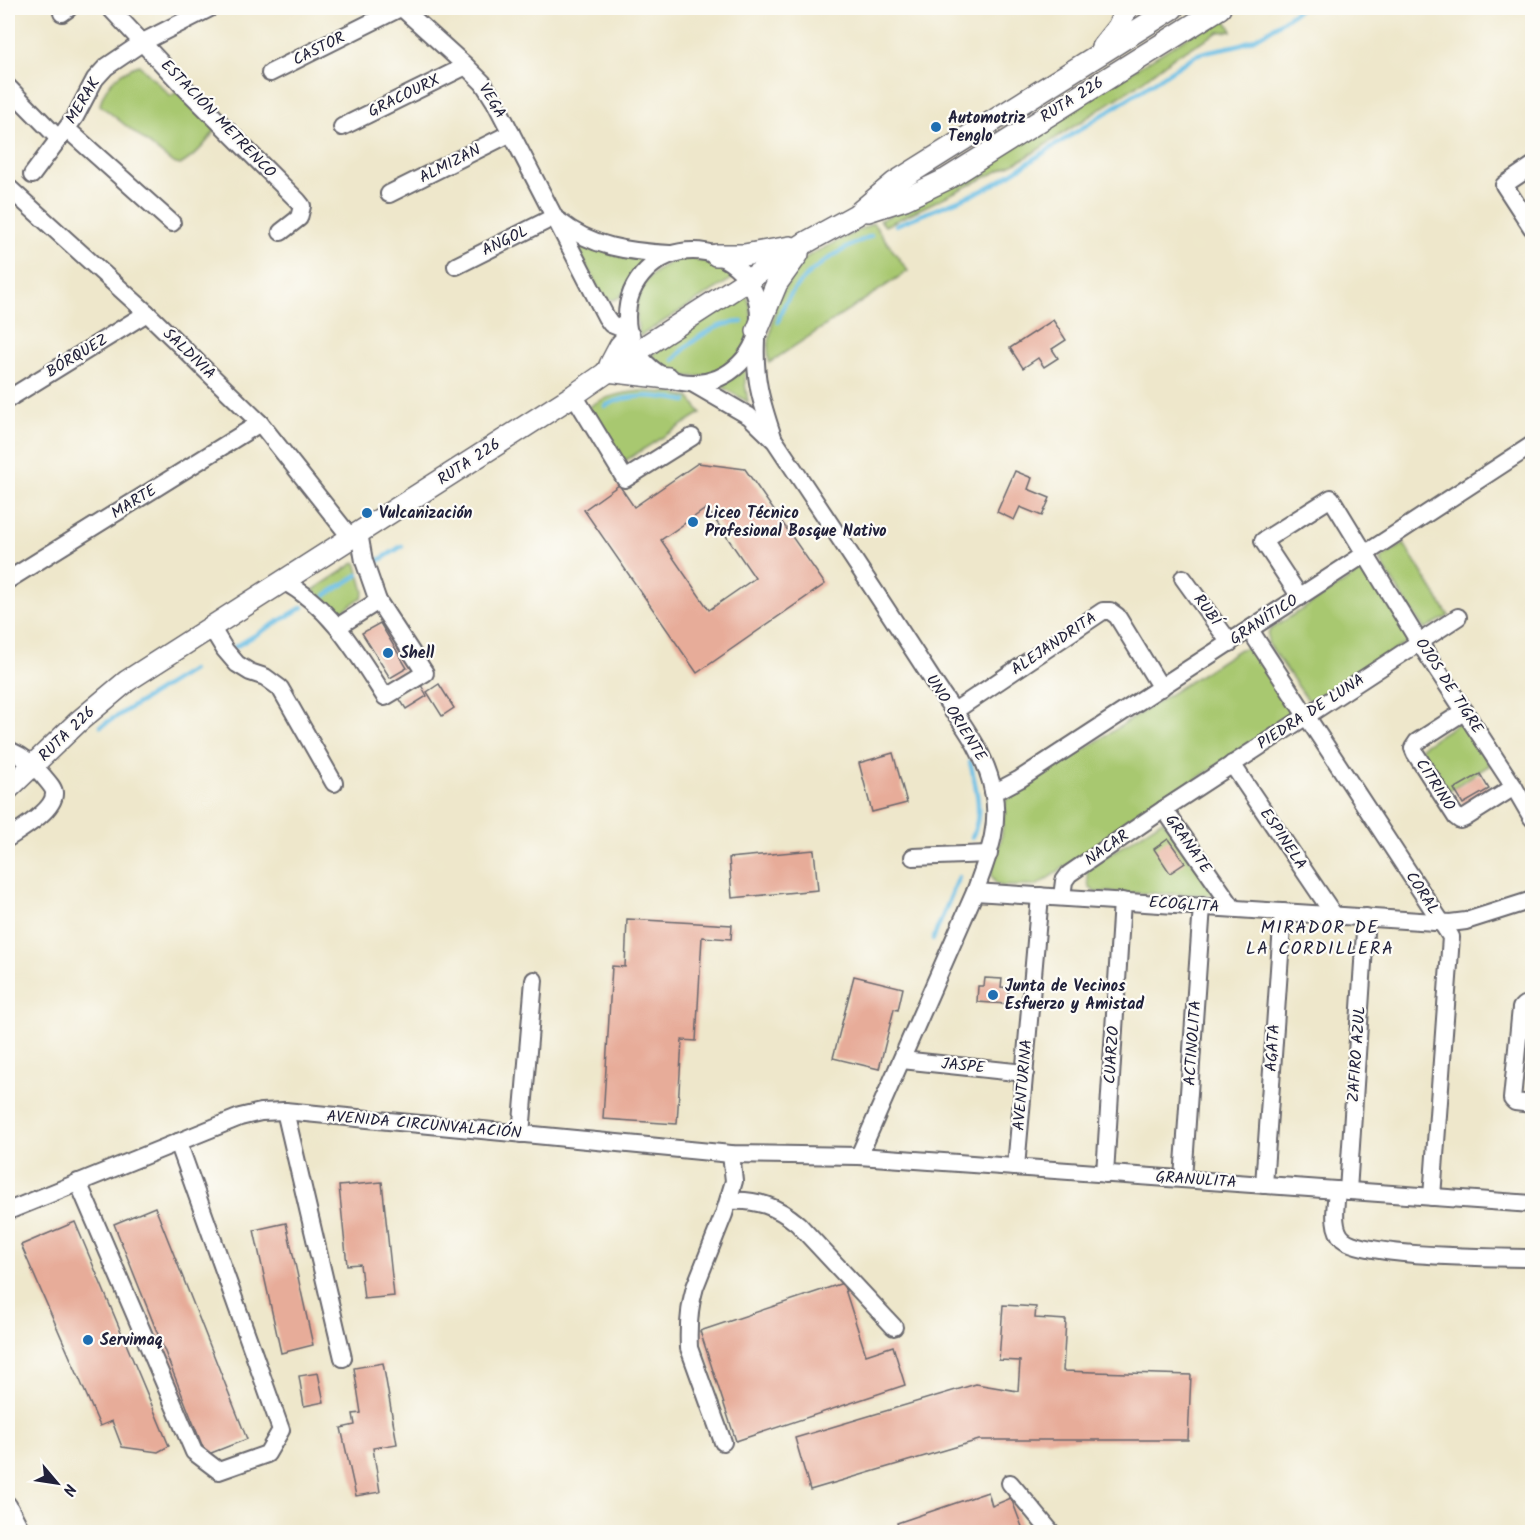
<svg xmlns="http://www.w3.org/2000/svg" width="1540" height="1540" viewBox="0 0 1540 1540" font-family="Kalam,sans-serif">
<style>
.green{fill:#a8c870;stroke:#657556;stroke-width:1.5}
.lines{fill:none;stroke-linecap:round;stroke-linejoin:round}
.stream{stroke:#68bde4;stroke-width:4.5}
.building{fill:#e7ac99;fill-rule:evenodd}
.minor-casing{stroke:#69676d;stroke-width:20}
.major-casing{stroke:#69676d;stroke-width:24}
.minor{stroke:#fff;stroke-width:16}
.major{stroke:#fff;stroke-width:21}
.poi-dot{fill:#1f6fb2;stroke:#fdfcf7;stroke-width:2}
.labels{text-anchor:middle;dominant-baseline:central;stroke-width:4.5;stroke-linejoin:round;paint-order:stroke}
.street-label{font-size:16px;fill:#22223b;stroke:#fdfcf7}
.poi-label{font-size:16px;font-weight:bold;fill:#22223b;stroke:#fdfcf7;text-anchor:start}
.neighbourhood-label{font-size:18px;letter-spacing:1.5px;fill:#22223b;stroke:#fdfcf7}
</style>
<rect width="100%" height="100%" fill="#fdfcf7"/>
<filter id="ink" filterUnits="userSpaceOnUse"><feTurbulence type="fractalNoise" baseFrequency=".0167" numOctaves="2"/><feDisplacementMap in="SourceGraphic" scale="12" xChannelSelector="R" yChannelSelector="G"/><feConvolveMatrix kernelMatrix="1 2 1 2 8 2 1 2 1" color-interpolation-filters="sRGB"/></filter>
<filter id="wash" filterUnits="userSpaceOnUse"><feTurbulence type="fractalNoise" baseFrequency=".008" numOctaves="4" result="noise"/><feDisplacementMap in="SourceGraphic" scale="24" xChannelSelector="R" yChannelSelector="G"/><feGaussianBlur stdDeviation="1.35" result="paint"/><feColorMatrix in="noise" values="0 0 0 0 0 0 0 0 0 0 0 0 0 0 0 0 0 1.4 0 .05"/><feComposite in="paint" operator="in"/></filter>
<g filter="url(#wash)">
<rect width="100%" height="100%" fill="#eee7cb"/>
<g class="green">
<polygon points="1223,15 1232,31 1219,32 1175,56 1136,86 1025,158 885,226 880,220 924,200"/>
<path d="M139,65L171,96L181,89L217,127C207,143 196,156 180,165L173,163L100,105C104,85 120,71 139,65Z"/>
<polygon points="873,223 908,271 769,363 768,348 776,302 803,260 810,255"/>
<polygon points="571,236 650,259 638,269 620,297 613,300 603,297"/>
<path d="M682,258C704,258 717,264 735,277L640,336C629,297 644,271 682,258Z"/>
<path d="M746,295C766,335 731,382 687,376C673,374 661,364 651,355Z"/>
<polygon points="745,368 745,383 748,402 716,383 727,380"/>
<path d="M641,391L672,393L690,398L701,413L620,464L589,407C604,396 623,393 641,391Z"/>
<polygon points="1404,544 1449,616 1424,629 1384,568 1381,561 1383,557"/>
<polygon points="356,562 364,592 362,597 342,611 338,610 313,590"/>
<polygon points="1359,573 1367,575 1409,635 1406,643 1314,701 1307,699 1268,643 1268,633 1271,629"/>
<polygon points="1247,648 1253,652 1292,708 1291,716 1036,886 1002,886 996,884 991,874 1001,840 1006,800 1240,649"/>
<polygon points="1458,723 1466,726 1490,765 1448,791 1422,754 1421,747"/>
<polygon points="1163,820 1215,894 1214,895 1095,892 1089,887 1087,872 1094,864"/>
</g>
<g class="lines">
<g class="stream">
<path d="M896,225L981,191L998,182L1196,55C1211,49 1226,49 1241,44C1262,38 1283,20 1301,8"/>
<path d="M778,322C789,279 832,253 871,236"/>
<path d="M674,360C691,340 716,322 742,322"/>
<path d="M605,406C629,392 660,396 686,401"/>
<polyline points="375,563 402,546"/>
<polyline points="326,595 358,575"/>
<polyline points="235,647 303,607"/>
<polyline points="101,726 192,670"/>
<path d="M970,762C976,787 984,812 972,837"/>
<polyline points="933,939 959,877"/>
</g>
</g>
<g id="blocks">
<g class="building">
<polygon points="1053,320 1066,340 1052,349 1058,358 1044,367 1038,358 1023,368 1010,348"/>
<path d="M698,463L745,469L825,584L697,673L584,510L619,485L634,507ZM707,508L755,578L709,610L661,540Z"/>
<polygon points="1015,471 1032,478 1028,489 1050,498 1042,516 1020,507 1014,520 997,512"/>
<polygon points="380,623 407,668 390,678 362,633"/>
<polygon points="439,684 454,708 442,716 427,692"/>
<polygon points="421,685 427,696 406,709 399,698"/>
<polygon points="893,753 907,803 872,812 859,763"/>
<polygon points="1480,774 1489,789 1463,804 1454,789"/>
<polygon points="1168,839 1185,863 1170,873 1154,849"/>
<polygon points="814,850 818,890 732,898 729,858"/>
<polygon points="627,919 732,925 731,939 702,937 696,1041 682,1040 677,1124 603,1119 612,966 625,967"/>
<polygon points="854,976 903,988 898,1010 894,1009 879,1069 833,1058"/>
<polygon points="985,978 1002,979 1001,987 1009,988 1007,1004 977,1002 978,986 984,986"/>
<polygon points="382,1182 394,1296 364,1299 360,1264 347,1265 339,1186"/>
<polygon points="155,1207 247,1439 206,1455 114,1224"/>
<polygon points="75,1222 169,1446 158,1452 122,1447 112,1421 100,1426 21,1245"/>
<polygon points="286,1223 313,1345 281,1353 254,1230"/>
<polygon points="843,1283 866,1355 893,1346 905,1385 736,1441 700,1331"/>
<polygon points="1003,1305 1036,1307 1035,1318 1066,1320 1063,1371 1191,1375 1188,1440 979,1440 810,1490 795,1438 976,1384 1018,1391 1020,1361 999,1360"/>
<polygon points="383,1363 397,1444 373,1448 380,1492 356,1496 341,1428 355,1425 353,1414 361,1413 354,1368"/>
<polygon points="318,1373 324,1402 304,1406 299,1376"/>
<polygon points="988,1492 992,1506 1011,1498 1024,1532 900,1532 897,1523"/>
</g>
</g>
</g>
<g filter="url(#ink)">
<use href="#blocks" fill-opacity="0" stroke="#69676d" stroke-width="1.5"/>
<g class="lines">
<g class="minor-casing">
<g id="minor">
<polyline points="110,8 180,83 298,201 302,206 299,218 281,232"/>
<polyline points="402,8 466,66 483,83 495,102 606,317 611,324 628,331"/>
<polyline points="62,13 69,8"/>
<polyline points="270,73 400,8"/>
<polyline points="8,87 59,139"/>
<polyline points="342,127 466,66"/>
<polyline points="67,129 172,223"/>
<polyline points="1532,166 1504,185 1532,228"/>
<polyline points="32,175 75,117 95,79 106,67 143,42 210,8"/>
<polyline points="8,189 9,188 147,313 260,423 351,538"/>
<polyline points="389,194 511,133"/>
<path d="M559,221C591,247 630,252 670,254"/>
<circle cx="693" cy="317" r="66"/>
<polyline points="456,266 554,217"/>
<path d="M756,340C754,379 761,401 773,437"/>
<path d="M692,383L749,416L775,441C827,519 879,597 930,676C953,713 985,747 993,791C1001,827 987,858 975,892L859,1156"/>
<polyline points="574,395 625,479 692,437"/>
<polyline points="8,399 147,313"/>
<polyline points="1183,578 1230,643"/>
<polyline points="8,580 260,423"/>
<path d="M283,581C331,607 357,653 385,697L425,673L378,601L364,561L359,533"/>
<polyline points="1300,597 1263,541 1331,498 1419,642 1514,787 1532,818"/>
<polyline points="339,626 378,601"/>
<polyline points="211,627 225,650 237,664 250,672 265,677 280,688 334,783"/>
<polyline points="1250,630 1451,937 1432,1197"/>
<polyline points="1465,711 1417,742 1413,748 1415,753 1456,817 1460,820 1465,818 1514,787"/>
<polyline points="953,712 1103,611 1110,611 1117,616 1161,688"/>
<path d="M8,752L11,751C25,757 35,766 44,777C48,782 54,788 54,793C55,810 20,830 8,838"/>
<polyline points="1232,764 1334,915"/>
<polyline points="993,791 1003,788 1020,779 1532,445"/>
<polyline points="1164,809 1233,908"/>
<polyline points="913,857 989,854"/>
<polyline points="975,892 1450,923 1466,921 1532,900"/>
<polyline points="1062,897 1064,881 1069,874 1164,809 1458,617"/>
<polyline points="1532,1005 1524,1005 1521,1008 1512,1099 1515,1102 1532,1104"/>
<polyline points="902,1060 1025,1073"/>
<polyline points="285,1111 343,1358"/>
<polyline points="521,1134 534,980"/>
<polyline points="1016,1167 1040,896"/>
<polyline points="1105,1174 1122,901"/>
<polyline points="1183,1179 1202,906"/>
<polyline points="78,1182 194,1452 219,1471 267,1454 281,1430 178,1142"/>
<polyline points="1264,1185 1283,912"/>
<path d="M1337,1190C1336,1205 1331,1228 1343,1239C1365,1258 1498,1257 1532,1258"/>
<polyline points="1348,1191 1366,917"/>
<path d="M729,1201C756,1199 777,1206 798,1224L894,1327"/>
<polyline points="8,1211 240,1117 261,1112 285,1111 731,1154 859,1156 1532,1204"/>
<path d="M723,1442L689,1348C688,1327 689,1307 695,1287L724,1214L734,1181L731,1154"/>
<polyline points="1010,1483 1051,1532"/>
<polyline points="8,1505 22,1532"/>
</g>
</g>
<g class="major-casing">
<g id="major">
<polyline points="1102,47 1118,27 1127,8"/>
<polyline points="868,211 905,199 947,179 1220,8"/>
<polyline points="716,255 744,255 790,247"/>
<polyline points="757,331 777,283 798,254"/>
<polyline points="610,365 620,346 629,336"/>
<polyline points="607,371 668,378"/>
<polyline points="8,789 78,722 127,681 574,395 636,352 805,243 856,215 894,183 1173,8"/>
</g>
</g>
<use href="#minor" class="minor"/>
<use href="#major" class="major"/>
</g>
</g>
<g class="poi-dot">
<circle cx="936" cy="127" r="6"/>
<circle cx="367" cy="513" r="6"/>
<circle cx="693" cy="522" r="6"/>
<circle cx="388" cy="653" r="6"/>
<circle cx="993" cy="995" r="6"/>
<circle cx="88" cy="1340" r="6"/>
</g>
<g class="labels">
<g class="street-label">
<text transform="translate(319 49) rotate(-27)">CASTOR</text>
<text transform="translate(404 96) rotate(-26)">GRACOURX</text>
<text transform="translate(1072 100) rotate(-32)">RUTA 226</text>
<text transform="translate(83 101) rotate(-59)">MERAK</text>
<text transform="translate(492 101) rotate(59)">VEGA</text>
<text transform="translate(218 119) rotate(46)">ESTACIÓN METRENCO</text>
<text transform="translate(450 164) rotate(-27)">ALMIZAN</text>
<text transform="translate(505 241) rotate(-26)">ANGOL</text>
<text transform="translate(189 354) rotate(44)">SALDIVIA</text>
<text transform="translate(77 356) rotate(-31)">BÓRQUEZ</text>
<text transform="translate(469 462) rotate(-33)">RUTA 226</text>
<text transform="translate(134 502) rotate(-32)">MARTE</text>
<text transform="translate(1207 610) rotate(54)">RUBÍ</text>
<text transform="translate(1264 620) rotate(-33)">GRANÍTICO</text>
<text transform="translate(1054 644) rotate(-34)">ALEJANDRITA</text>
<text transform="translate(1449 686) rotate(57)">OJOS DE TIGRE</text>
<text transform="translate(1311 712) rotate(-33)">PIEDRA DE LUNA</text>
<text transform="translate(956 718) rotate(58)">UNO ORIENTE</text>
<text transform="translate(67 734) rotate(-44)">RUTA 226</text>
<text transform="translate(1435 785) rotate(57)">CITRINO</text>
<text transform="translate(1283 839) rotate(56)">ESPINELA</text>
<text transform="translate(1188 844) rotate(55)">GRANATE</text>
<text transform="translate(1107 848) rotate(-35)">NACAR</text>
<text transform="translate(1422 893) rotate(57)">CORAL</text>
<text transform="translate(1184 905) rotate(4)">ECOGLITA</text>
<text transform="translate(1193 1043) rotate(-86)">ACTINOLITA</text>
<text transform="translate(1273 1048) rotate(-86)">AGATA</text>
<text transform="translate(1357 1054) rotate(-86)">ZAFIRO AZUL</text>
<text transform="translate(1112 1055) rotate(-86)">CUARZO</text>
<text transform="translate(963 1066) rotate(6)">JASPE</text>
<text transform="translate(1023 1085) rotate(-85)">AVENTURINA</text>
<text transform="translate(424 1125) rotate(5)">AVENIDA CIRCUNVALACIÓN</text>
<text transform="translate(1196 1180) rotate(4)">GRANULITA</text>
</g>
<g class="poi-label">
<text x="948" y="118">Automotriz<tspan x="948" dy="18">Tenglo</tspan></text>
<text x="379" y="513">Vulcanización</text>
<text x="705" y="513">Liceo Técnico<tspan x="705" dy="18">Profesional Bosque Nativo</tspan></text>
<text x="400" y="653">Shell</text>
<text x="1005" y="986">Junta de Vecinos<tspan x="1005" dy="18">Esfuerzo y Amistad</tspan></text>
<text x="100" y="1340">Servimaq</text>
</g>
<g class="neighbourhood-label">
<text x="1320" y="928">MIRADOR DE<tspan x="1320" dy="21">LA CORDILLERA</tspan></text>
</g>
</g>
<rect width="1540" height="1540" fill="none" stroke="#fdfcf7" stroke-width="30"/>
<g transform="translate(57 1483) rotate(119)" stroke="#fdfcf7" stroke-width="4.5" paint-order="stroke">
<path d="M0-4.5L10 22L0 15L-10 22Z" fill="#22223b"/>
<text y="-9" font-size="16" font-weight="bold" text-anchor="middle" fill="#22223b">N</text>
</g>
</svg>
